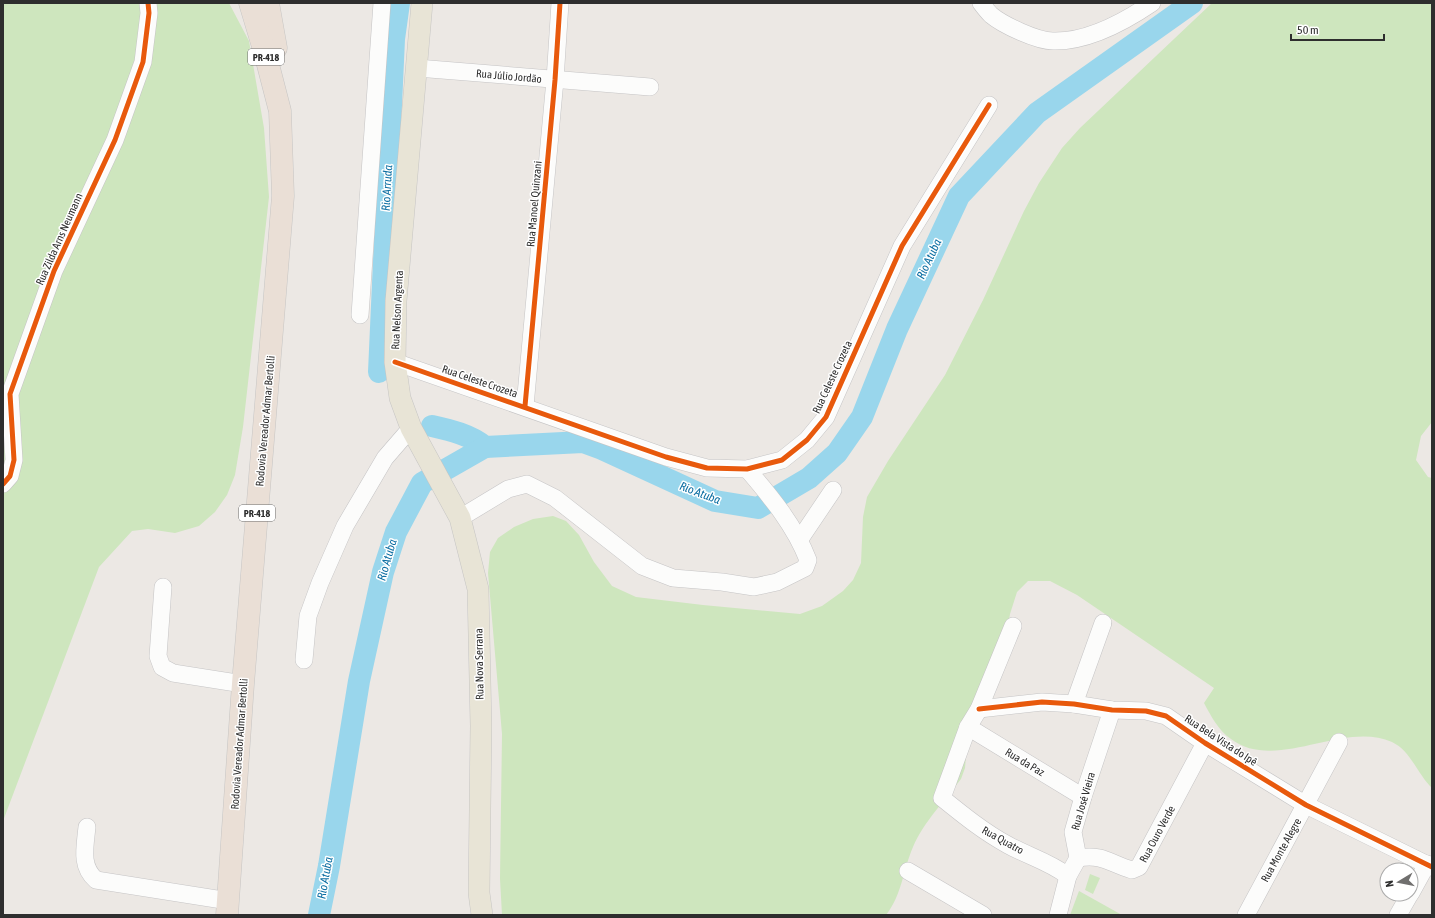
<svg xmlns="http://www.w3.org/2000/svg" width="1435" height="918" viewBox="0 0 1435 918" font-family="'Asap Condensed',sans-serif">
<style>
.green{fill:#cee6be}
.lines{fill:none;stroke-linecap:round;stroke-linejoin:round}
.river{stroke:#99d6ec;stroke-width:22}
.minor-casing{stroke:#c5c4c5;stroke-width:18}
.major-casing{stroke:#c6c5c4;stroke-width:22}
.highway-casing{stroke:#c6c5c4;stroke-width:23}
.minor{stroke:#fcfcfb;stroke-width:17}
.major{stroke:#e8e4d6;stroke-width:21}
.highway{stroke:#eadfd6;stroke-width:22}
.cycleway-casing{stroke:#fff;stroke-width:8}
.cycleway{stroke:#e8590c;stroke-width:5}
.labels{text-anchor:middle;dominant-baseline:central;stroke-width:3;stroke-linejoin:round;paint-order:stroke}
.shield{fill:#fff;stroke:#6d6d6d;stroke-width:1}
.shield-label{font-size:10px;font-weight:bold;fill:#2e2e2e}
.street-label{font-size:11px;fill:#2e2e2e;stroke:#fff}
.water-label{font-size:12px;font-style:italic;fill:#0d6fa3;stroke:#fff}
</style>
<rect width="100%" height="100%" fill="#ece8e4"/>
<g class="green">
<polygon points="3,3 229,3 249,41 264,128 269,197 243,427 235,475 227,495 215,512 199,526 175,533 148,529 132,531 99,567 3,821"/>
<path d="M1212,3H1432V422L1421,436L1416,460L1428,477L1432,478V788C1418,775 1411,751 1392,742C1343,720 1276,773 1231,739C1218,730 1211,716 1204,703L1214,688L1077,595L1050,581H1028L1017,592L1010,614L1003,655L967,744L965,768L961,779C946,799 923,823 913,847C903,870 902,895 886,915H502L500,879L502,734L488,573L490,552L498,538L514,527L533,519L553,516L566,521L579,535L594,562L612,586L636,597L703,605L800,614L822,606L843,591L853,580L861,563L863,517L867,497L888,461L945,375L983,300L1024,211L1039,183L1062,148L1080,128Z"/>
<polygon points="1090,874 1100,878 1093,894 1085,890"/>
<polygon points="1079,891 1122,915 1070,915"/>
</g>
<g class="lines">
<g class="river">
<polyline points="379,372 394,39 399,3"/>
<path d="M432,426C450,430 471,435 485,447"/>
<polyline points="319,915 329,866 359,681 383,572 396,532 422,483 485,447 583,442 602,449 715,501 758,508 809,478 837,453 862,417 897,329 959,196 1037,113 1192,3"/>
</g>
<g class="minor-casing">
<g id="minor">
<path d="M981,3C984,7 987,11 991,15C1003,25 1037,41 1053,41C1087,42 1124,22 1152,3"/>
<polyline points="417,68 650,87"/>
<polyline points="360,315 382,3"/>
<polyline points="395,362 666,457 707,468 747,469 782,460 807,440 826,417 902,246 989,105"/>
<polyline points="525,406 555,80 560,3"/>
<polyline points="3,484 10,476 14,460 10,394 54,271 115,140 143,62 149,13 148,3"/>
<path d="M460,518L508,489L527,484L555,498L642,566L673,578L722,582L754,587L777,582L805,568L808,560C795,526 771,497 747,469"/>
<polyline points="800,539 833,490"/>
<polyline points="163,587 158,656 162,667 173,673 243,684"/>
<path d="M1013,626L979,709L968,727L942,798C963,815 984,832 1008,845C1028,856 1050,862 1068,876"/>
<polyline points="304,660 308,616 320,583 345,526 385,458 411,428"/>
<polyline points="1074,704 1103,623"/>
<polyline points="979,709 1042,702 1074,704 1112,710 1146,711 1166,716 1205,743 1306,805 1432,867"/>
<polyline points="968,727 1083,797"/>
<path d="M87,827C85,847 80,866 96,880L229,901"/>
<path d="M1078,858C1103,854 1109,863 1132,870L1139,867L1205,743"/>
<polyline points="908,871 983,915"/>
<polyline points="1411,893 1427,864"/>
<polyline points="1058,915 1068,876 1078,858 1073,832 1083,797 1112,710"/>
<polyline points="1246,915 1339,742"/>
<polyline points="1398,915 1410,894"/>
</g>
</g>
<g class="major-casing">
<polyline id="major" points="422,3 396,301 395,362 400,398 411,428 460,518 478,589 481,726 479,893 482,915"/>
</g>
<g class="highway-casing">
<g id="highway">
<polyline points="268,3 276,48"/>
<polyline points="227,915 243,684 283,196 280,111 265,53 250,3"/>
</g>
</g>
<use href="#minor" class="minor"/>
<use href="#major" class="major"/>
<use href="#highway" class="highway"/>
<g class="cycleway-casing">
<g id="cycleway">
<polyline points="395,362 666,457 707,468 747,469 782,460 807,440 826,417 902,246 989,105"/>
<polyline points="525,406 555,80 560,3"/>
<polyline points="3,484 10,476 14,460 10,394 54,271 115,140 143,62 149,13 148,3"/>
<polyline points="979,709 1042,702 1074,704 1112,710 1146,711 1166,716 1205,743 1306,805 1432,867"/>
</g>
</g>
<use href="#cycleway" class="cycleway"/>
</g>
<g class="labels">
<g class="shield">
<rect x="248" y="49" width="36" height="16" rx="3"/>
<rect x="239" y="505" width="36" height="16" rx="3"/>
</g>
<g class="shield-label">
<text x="266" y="57">PR-418</text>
<text x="257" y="513">PR-418</text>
</g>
<g class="street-label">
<text transform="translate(509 76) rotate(5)">Rua Júlio Jordão</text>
<text transform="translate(534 204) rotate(-85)">Rua Manoel Quinzani</text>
<text transform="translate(59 239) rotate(-66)">Rua Zilda Arns Neumann</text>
<text transform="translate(397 310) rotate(-87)">Rua Nelson Argenta</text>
<text transform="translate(832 377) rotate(-65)">Rua Celeste Crozeta</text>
<text transform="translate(480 381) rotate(19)">Rua Celeste Crozeta</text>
<text transform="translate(265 421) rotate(-85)">Rodovia Vereador Admar Bertolli</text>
<text transform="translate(479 664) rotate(-91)">Rua Nova Serrana</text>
<text transform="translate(1221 740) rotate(33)">Rua Bela Vista do Ipê</text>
<text transform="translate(239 744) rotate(-86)">Rodovia Vereador Admar Bertolli</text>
<text transform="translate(1025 762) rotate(31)">Rua da Paz</text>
<text transform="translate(1083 801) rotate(-74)">Rua José Vieira</text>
<text transform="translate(1157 834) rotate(-62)">Rua Ouro Verde</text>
<text transform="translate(1003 840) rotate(29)">Rua Quatro</text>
<text transform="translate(1281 850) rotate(-61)">Rua Monte Alegre</text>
</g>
<g class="water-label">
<text transform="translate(387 188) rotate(-87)">Rio Arruda</text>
<text transform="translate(929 259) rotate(-65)">Rio Atuba</text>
<text transform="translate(700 493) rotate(21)">Rio Atuba</text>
<text transform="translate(387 560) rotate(-74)">Rio Atuba</text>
<text transform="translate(325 878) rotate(-80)">Rio Atuba</text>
</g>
</g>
<rect width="1435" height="918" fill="none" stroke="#2e2e2e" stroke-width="8"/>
<g transform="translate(1399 882) rotate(260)"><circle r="19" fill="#ffffff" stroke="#ababab"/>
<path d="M0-3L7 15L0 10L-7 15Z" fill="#706f6e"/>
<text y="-6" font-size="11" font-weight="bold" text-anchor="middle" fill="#2e2e2e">N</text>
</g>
<path d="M1291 34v6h93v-6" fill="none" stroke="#2e2e2e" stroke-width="2"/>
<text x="1297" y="34" font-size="12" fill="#2e2e2e" stroke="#ffffff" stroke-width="3" paint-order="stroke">50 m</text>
</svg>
